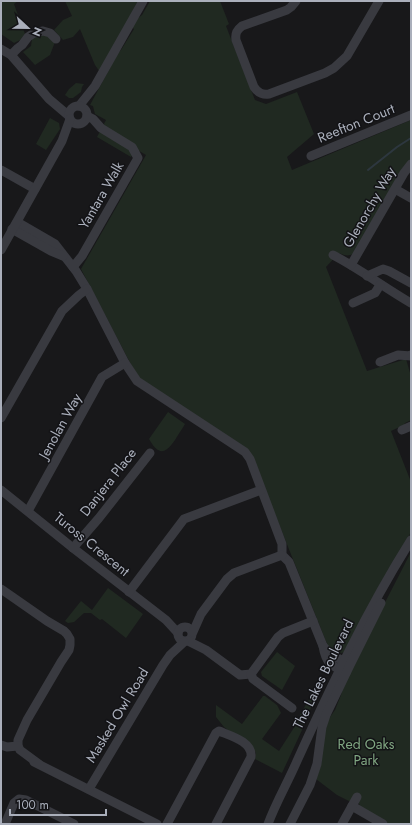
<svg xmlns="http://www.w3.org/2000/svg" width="412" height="825" viewBox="0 0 412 825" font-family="Jost,sans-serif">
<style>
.green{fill:#202921}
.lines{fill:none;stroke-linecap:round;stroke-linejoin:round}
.stream{stroke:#2d373f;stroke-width:2}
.minor{stroke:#393a40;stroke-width:9}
.labels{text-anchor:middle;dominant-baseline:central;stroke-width:3;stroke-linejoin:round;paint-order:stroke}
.street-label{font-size:14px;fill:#aaafbb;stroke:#131316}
.park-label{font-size:14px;fill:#80a682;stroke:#131316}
</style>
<rect width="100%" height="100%" fill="#18181a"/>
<g class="green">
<polygon points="1,1 18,1 14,4 25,34 20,40 14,43 1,34"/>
<polygon points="65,1 138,1 133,10 133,14 100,72 95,65 80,29 73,37 63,40 54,30 63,20 72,16"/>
<path d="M150,1H220L229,24L226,26L255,100L266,104L297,92L314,134L287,157L292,170L411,120V160L402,170L354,254C348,256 345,256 339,253L326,267L367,371L406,359L411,376V420L405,423L404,425L391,431L411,482V532L344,652C338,655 334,653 329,649L252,457L137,376L81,269L146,155L136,149L131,157L97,137L106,120L95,114L93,106L90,105L118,53L121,50L134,29L132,27L138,18L142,15Z"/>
<polygon points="38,34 48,34 55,42 50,55 35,65 23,52 31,46 32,39"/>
<polygon points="76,83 84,84 82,87 81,92 73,98 69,98 65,95 69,89"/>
<polygon points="50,118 59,123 60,129 46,150 36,144"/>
<path d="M168,412L185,424C182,429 178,435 175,440C165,455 158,455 149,439Z"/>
<polygon points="411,552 411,824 389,824 362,809 359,804 359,798 351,802 337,795 316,779 321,765 323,741 328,720 335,710 341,695 343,688 358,655"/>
<polygon points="108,588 143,614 126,638 102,619 100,620 91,613 84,613 74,622 68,623 65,621 81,601 92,610"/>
<polygon points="277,652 295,666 282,690 262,676 261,672"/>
<polygon points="315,689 309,715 282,773 255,759 256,753 255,751 224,727 216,717 216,705 242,724 263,696 265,696 277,705 281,713 262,739 279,751 295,726 294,725"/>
</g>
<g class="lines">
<polyline class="stream" points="368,170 397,147 411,138"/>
<g class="minor">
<path d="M296,1L291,7L287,10L242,26C237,30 235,33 236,40L254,87C258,93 262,95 269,94L325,73L334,68L347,56L379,1"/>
<polyline points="1,49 11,55 49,99 69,116"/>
<polyline points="11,55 18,48 22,45 28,37 34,33 43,31 50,33 56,39"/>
<polyline points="79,106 95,86 143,1"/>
<circle cx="78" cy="115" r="9"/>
<polyline points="311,156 411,115"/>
<polyline points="1,170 35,189"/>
<polyline points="395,189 411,198"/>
<path d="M17,222L55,244L76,271L87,289L125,363L137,381L245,452L250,459L282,544V555L289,562L323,646C326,664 331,665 346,673"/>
<polyline points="12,229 51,251 63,256"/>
<polyline points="1,250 62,141 70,119"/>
<path d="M333,255C360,269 385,288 411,303"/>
<polyline points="351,265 404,173 411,164"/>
<polyline points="73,267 82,256 138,158 132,147 101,128 93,119 87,116"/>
<polyline points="367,276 383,269 389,271 411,283"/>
<polyline points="353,303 375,293 380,285"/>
<polyline points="380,362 398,355 411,356 411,355"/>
<polyline points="1,418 62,311 79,295 87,289"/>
<polyline points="402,430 411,426"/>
<polyline points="1,490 73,548 166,620 178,633"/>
<polyline points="28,511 102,377 125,363"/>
<polyline points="73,548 99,518 150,453"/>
<polyline points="1,589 47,621 64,631 67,634 70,639 70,645 69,650 61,662 27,720 18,740 18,746 20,750 39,764"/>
<polyline points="129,592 184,519 261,490"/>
<circle cx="185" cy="634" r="7"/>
<polyline points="193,632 201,614 227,579 234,573 282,555"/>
<polyline points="188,641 206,650 240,675 251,674 278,637 283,633 313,621"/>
<polyline points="323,646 330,654 349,664"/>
<polyline points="251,674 253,679 292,708"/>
<polyline points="1,745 7,747 18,746"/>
<polyline points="34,762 157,824"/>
<polyline points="89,789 163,665 170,655 184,642"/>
<polyline points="352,806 383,824"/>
<polyline points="5,824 14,803 19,799 26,800 74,824"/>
<path d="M167,824L216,733L219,731C231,736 253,742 251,757L216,824"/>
<path d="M268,824C276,802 288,782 297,761C331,686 367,610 411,540"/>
<polyline points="290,824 310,785 317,764 322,727 326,715 350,665 381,603"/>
<polyline points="342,824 357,797"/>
</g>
</g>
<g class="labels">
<g class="street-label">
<text transform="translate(356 123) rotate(-22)">Reefton Court</text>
<text transform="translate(101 195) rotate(-60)">Yantara Walk</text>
<text transform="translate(369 207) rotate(-60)">Glenorchy Way</text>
<text transform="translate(60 426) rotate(-61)">Jenolan Way</text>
<text transform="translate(108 482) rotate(-52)">Danjera Place</text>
<text transform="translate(92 544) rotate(39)">Tuross Crescent</text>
<text transform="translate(323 674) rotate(-64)">The Lakes Boulevard</text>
<text transform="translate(117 715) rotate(-59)">Masked Owl Road</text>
</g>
<g class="park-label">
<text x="366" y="744">Red Oaks<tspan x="366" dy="16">Park</tspan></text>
</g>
</g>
<rect width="412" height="825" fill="none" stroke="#aaafbb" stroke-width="4"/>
<g transform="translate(28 28) rotate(112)" stroke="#131316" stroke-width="3" paint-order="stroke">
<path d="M0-3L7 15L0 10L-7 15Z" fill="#aaafbb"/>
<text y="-6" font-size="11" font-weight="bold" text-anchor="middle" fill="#aaafbb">N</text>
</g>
<path d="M10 809v6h96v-6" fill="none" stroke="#aaafbb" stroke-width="2"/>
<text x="16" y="809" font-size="12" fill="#aaafbb" stroke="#131316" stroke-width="3" paint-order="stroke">100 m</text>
</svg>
